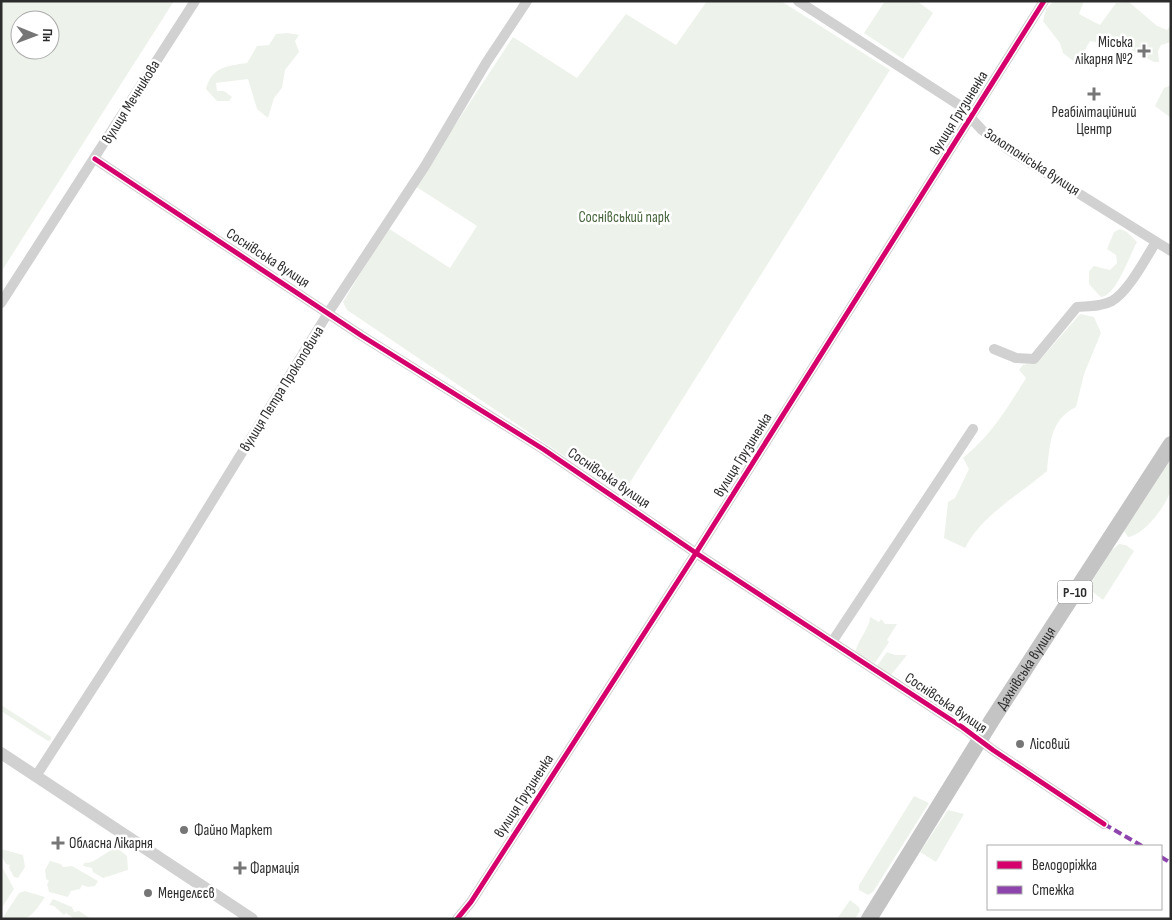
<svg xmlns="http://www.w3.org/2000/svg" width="1172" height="920" viewBox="0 0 1172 920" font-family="'Sofia Sans Condensed',sans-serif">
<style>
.green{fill:#edf3eb;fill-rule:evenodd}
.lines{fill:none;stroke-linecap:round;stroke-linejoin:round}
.minor{stroke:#d1d1d1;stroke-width:10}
.tertiary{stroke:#d1d1d1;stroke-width:12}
.primary{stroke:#c4c4c4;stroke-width:16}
.quiet{stroke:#8e44ad;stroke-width:4;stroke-dasharray:8 4;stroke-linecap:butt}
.cycleway-casing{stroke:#fff;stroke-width:8}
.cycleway{stroke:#d6006c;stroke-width:5}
.poi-dot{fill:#767676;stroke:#fff;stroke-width:2}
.labels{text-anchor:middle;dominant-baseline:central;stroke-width:5;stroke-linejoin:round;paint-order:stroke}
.shield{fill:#fff;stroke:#6b6b6b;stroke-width:1}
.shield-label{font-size:14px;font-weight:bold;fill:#2c2c2c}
.poi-label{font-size:15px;fill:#2c2c2c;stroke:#fff;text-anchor:start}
.street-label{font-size:15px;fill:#2c2c2c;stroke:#fff}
.park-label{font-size:15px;fill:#47643d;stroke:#fff}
</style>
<rect width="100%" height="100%" fill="#fff"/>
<g class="green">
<path d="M1,1H174L1,272ZM20,20H50V50H20Z"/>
<polygon points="707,1 781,1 890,70 622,495 347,310 343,302 388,228 450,268 477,226 415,186 513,37 577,78 626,14 676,45"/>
<polygon points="885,1 917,1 933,13 903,59 864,33"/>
<polygon points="1054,1 1084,1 1079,14 1100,25 1116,3 1129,2 1157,26 1167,30 1171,25 1171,42 1161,45 1158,51 1159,62 1154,62 1126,47 1090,41 1077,64 1063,53 1060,43 1043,21 1046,9"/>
<path d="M288,33L299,35L295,41L299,52L285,70L282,88L274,98L268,118L257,109L248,79L216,83L217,91H224L232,97L229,101H217L206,89C212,67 226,66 247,63L257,46L269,45L276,34Z"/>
<polygon points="1171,85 1171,118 1155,106 1164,88"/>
<path d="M1120,229L1127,232L1137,242C1129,256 1117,295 1101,297L1089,284V271L1094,266L1110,270L1117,263L1116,255L1107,249L1114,232Z"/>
<path d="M1080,314L1094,317L1101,333L1084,374L1076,407C1050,419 1050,445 1047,471C1020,494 981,516 965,548L944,538L948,502L955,498L969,469L963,458C993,433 1006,410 1026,378L1019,370L1023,365L1038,362Z"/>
<path d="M1171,459C1171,469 1172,483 1170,492C1166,506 1143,536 1128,537L1124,531Z"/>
<polygon points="1119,544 1126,545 1134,551 1103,600 1088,588 1111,551"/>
<path d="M870,617L879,622L881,619L885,624H897L887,640L889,642L875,663L855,653C858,639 870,628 870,617Z"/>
<polygon points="887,652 895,655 907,655 891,675 877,666"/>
<polygon points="1,705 51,737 51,740 48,741 1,711"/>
<polygon points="914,796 929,803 873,892 868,895 859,890 859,885"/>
<polygon points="948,810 964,814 936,862 920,852"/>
<polygon points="116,847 127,856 128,870 103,878 93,872 92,868 83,866 84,863 92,862"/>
<polygon points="1,849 23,855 25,867 18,878 14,877 9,868 10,865 6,864 1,855"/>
<polygon points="50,861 61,864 63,867 72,866 98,881 95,886 88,887 82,885 80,889 71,891 68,897 49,892 47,884 49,881 46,879 45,870"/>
<polygon points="1,865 14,889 1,909"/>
<path d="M25,891L45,897C29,920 31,919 2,919L19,893Z"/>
<polygon points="53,899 72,907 74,912 79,911 91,919 71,919 72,917 66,913 64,915 54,906 49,905"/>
<polygon points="850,900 859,907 860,911 855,919 837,919"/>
</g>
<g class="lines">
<g class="minor">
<polyline points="798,1 959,105 982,130 1009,150 1171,251"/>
<polyline points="95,159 362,336 543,449 696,553 962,727 993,750 1104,824"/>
<polyline points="1,303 195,1"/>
<path d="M994,349L1016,358L1034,359L1077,307C1088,306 1101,307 1112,301C1129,291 1145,259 1156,242"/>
<polyline points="832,642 973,429"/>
<polyline points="36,776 177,558 328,313 425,166 486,63 527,1"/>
<polyline points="457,919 471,902 696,553 1044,1"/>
</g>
<polyline class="tertiary" points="1,753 252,919"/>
<path class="primary" id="s1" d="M869,919L992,720L1171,444"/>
<g class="quiet">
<polyline points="1104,824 1142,846"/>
<polyline points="1161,857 1171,863"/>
</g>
<g class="cycleway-casing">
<g id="cycleway">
<polyline points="95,159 362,336 543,449 696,553 962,727 993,750 1104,824"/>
<polyline points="457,919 471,902 696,553 1044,1"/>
</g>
</g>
<use href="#cycleway" class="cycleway"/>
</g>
<g class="poi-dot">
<path d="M1141.5 43.5h5v5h5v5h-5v5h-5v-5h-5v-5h5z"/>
<path d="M1091.5 86.5h5v5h5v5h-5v5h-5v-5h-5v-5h5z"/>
<circle cx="1020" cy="744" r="5"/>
<circle cx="184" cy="830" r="5"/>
<path d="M55.5 835.5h5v5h5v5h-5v5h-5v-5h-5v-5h5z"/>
<path d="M237.5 860.5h5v5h5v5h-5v5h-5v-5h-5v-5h5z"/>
<circle cx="148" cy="893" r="5"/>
</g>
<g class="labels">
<rect class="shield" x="1057.5" y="580.5" width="35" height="23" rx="4"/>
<g class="shield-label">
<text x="1075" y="592">Р-10</text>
</g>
<g class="poi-label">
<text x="1133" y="42" text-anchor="end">Міська<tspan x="1133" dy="17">лікарня №2</tspan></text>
<text x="1094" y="112" text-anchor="middle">Реабілітаційний<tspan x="1094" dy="17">Центр</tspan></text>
<text x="1030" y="744">Лісовий</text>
<text x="194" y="830">Файно Маркет</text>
<text x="69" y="843">Обласна Лікарня</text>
<text x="250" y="868">Фармація</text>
<text x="158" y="893">Менделєєв</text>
</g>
<g class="street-label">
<text transform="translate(131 102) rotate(-58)">вулиця Мечникова</text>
<text transform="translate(959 113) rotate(-58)">вулиця Грузиненка</text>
<text transform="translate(1032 162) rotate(33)">Золотоніська вулиця</text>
<text transform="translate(268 258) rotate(33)">Соснівська вулиця</text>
<text transform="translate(282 389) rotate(-58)">вулиця Петра Прокоповича</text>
<text transform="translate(743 455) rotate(-58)">вулиця Грузиненка</text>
<text transform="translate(609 478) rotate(34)">Соснівська вулиця</text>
<text stroke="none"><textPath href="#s1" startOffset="296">Дахнівська вулиця</textPath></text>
<text transform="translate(946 703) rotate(34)">Соснівська вулиця</text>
<text transform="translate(524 796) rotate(-57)">вулиця Грузиненка</text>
</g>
<g class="park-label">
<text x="624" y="217">Соснівський парк</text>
</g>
</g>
<rect width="1172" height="920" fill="none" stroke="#2c2c2c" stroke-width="5"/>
<rect x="987" y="845" width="175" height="65" fill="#ffffff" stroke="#ababab"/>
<rect x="997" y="861" width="25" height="8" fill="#d6006c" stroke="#ababab"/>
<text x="1032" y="870" font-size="15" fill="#2c2c2c">Велодоріжка</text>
<rect x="997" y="886" width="25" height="8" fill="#8e44ad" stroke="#ababab"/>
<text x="1032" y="895" font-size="15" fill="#2c2c2c">Стежка</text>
<g transform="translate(35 35) rotate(91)"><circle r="24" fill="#ffffff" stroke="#ababab"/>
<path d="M0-4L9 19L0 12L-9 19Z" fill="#767676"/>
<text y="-8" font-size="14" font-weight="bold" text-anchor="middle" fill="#2c2c2c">Пн</text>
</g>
</svg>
